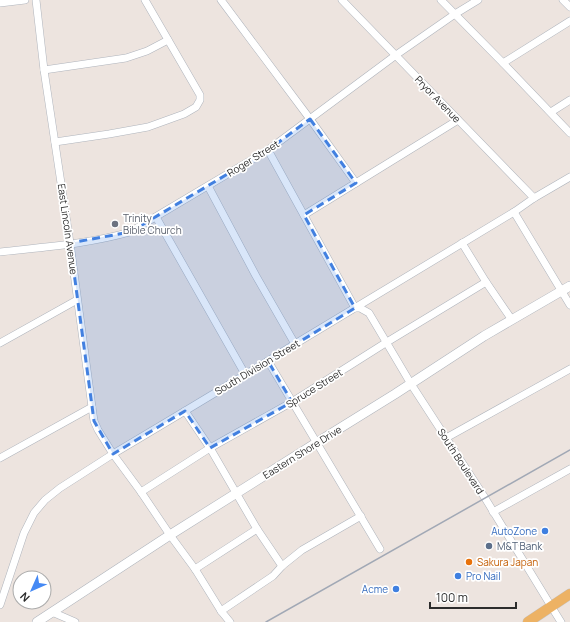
<svg xmlns="http://www.w3.org/2000/svg" width="570" height="622" viewBox="0 0 570 622" font-family="Manrope,sans-serif">
<style>
.lines{fill:none;stroke-linecap:round;stroke-linejoin:round}
.street-casing{stroke:#afb4bc;stroke-width:8}
.secondary-casing{stroke:#afb4bc;stroke-width:10}
.primary-casing{stroke:#c4c4c4;stroke-width:11}
.street{stroke:#fff;stroke-width:7}
.secondary{stroke:#fff;stroke-width:9}
.primary{stroke:#edb264;stroke-width:10}
.rail{stroke:#a1a8b5;stroke-width:1.5}
.marked{fill:#4280e0;fill-opacity:0.2;stroke:#4280e0;stroke-width:3;stroke-dasharray:8 5;stroke-linejoin:round}
.worship-dot{fill:#6b7280;stroke:#fff;stroke-width:1.5}
.shop-dot{fill:#3f7fe0;stroke:#fff;stroke-width:1.5}
.service-dot{fill:#5c6f8a;stroke:#fff;stroke-width:1.5}
.food-dot{fill:#e8710a;stroke:#fff;stroke-width:1.5}
.labels{text-anchor:middle;dominant-baseline:central;stroke-width:3.5;stroke-linejoin:round;paint-order:stroke}
.street-label{font-size:10px;fill:#2c2c2c;stroke:#fff}
.worship-label{font-size:10px;fill:#5b616d;stroke:#fff;text-anchor:start}
.shop-label{font-size:10px;fill:#366cbe;stroke:#fff;text-anchor:end}
.service-label{font-size:10px;fill:#4e5e75;stroke:#fff;text-anchor:start}
.food-label{font-size:10px;fill:#c56008;stroke:#fff;text-anchor:start}
</style>
<rect width="100%" height="100%" fill="#ede4df"/>
<g class="lines">
<g class="street-casing">
<g id="street">
<polyline points="36,0 44,70 70,243 92,407 94,421 98,430 113,454 141,492 170,535 195,569 221,611 230,622"/>
<polyline points="221,0 310,119 356,183"/>
<polyline points="342,0 534,198"/>
<polyline points="441,0 503,63 570,133"/>
<polyline points="563,0 570,7"/>
<polyline points="0,3 25,0"/>
<polyline points="503,63 570,21"/>
<polyline points="44,70 126,58 147,51 168,40"/>
<polyline points="551,112 570,100"/>
<polyline points="55,142 109,134 148,127 184,114 196,107 200,100 200,95 145,0"/>
<polyline points="268,150 355,308 360,308 369,313 411,384 485,498 551,606 561,622"/>
<polyline points="208,186 256,276 295,344"/>
<polyline points="514,212 570,305"/>
<polyline points="304,215 458,120"/>
<polyline points="156,217 245,374"/>
<polyline points="462,243 486,282 512,320"/>
<path d="M0,252C44,247 88,244 130,232L268,150L396,55L455,14L478,0"/>
<polyline points="0,343 77,300"/>
<polyline points="268,361 380,549"/>
<polyline points="185,411 210,448 257,529 282,566"/>
<polyline points="446,438 570,369"/>
<polyline points="0,458 92,407"/>
<polyline points="141,492 210,448 292,402 387,342 486,282"/>
<polyline points="493,512 570,469"/>
<polyline points="195,569 257,529"/>
<polyline points="0,605 24,533 34,513 45,500 60,488 113,454 175,417 268,361 295,344 514,212 534,198 570,177"/>
<polyline points="221,611 273,576 282,566 302,550 361,516"/>
<polyline points="52,612 75,622"/>
</g>
</g>
<g class="secondary-casing">
<polyline id="secondary" points="37,622 170,535 316,443 395,394 484,336 570,286"/>
</g>
<g class="primary-casing">
<polyline id="primary" points="528,622 570,594"/>
</g>
<use href="#street" class="street"/>
<use href="#secondary" class="secondary"/>
<use href="#primary" class="primary"/>
<polyline class="rail" points="266,622 570,450"/>
</g>
<path class="marked" d="M310,119L356,183L304,215L355,308L268,361L292,402L210,448L185,411L113,454L94,421L70,243L130,232L268,150Z"/>
<circle class="worship-dot" cx="115" cy="224" r="4"/>
<g class="shop-dot">
<circle cx="545" cy="531" r="4"/>
<circle cx="458" cy="576" r="4"/>
<circle cx="396" cy="589" r="4"/>
</g>
<circle class="service-dot" cx="489" cy="546" r="4"/>
<circle class="food-dot" cx="469" cy="562" r="4"/>
<g class="labels">
<g class="street-label">
<text transform="translate(438 99) rotate(46)">Pryor Avenue</text>
<text transform="translate(253 158) rotate(-32)">Roger Street</text>
<text transform="translate(68 229) rotate(82)">East Lincoln Avenue</text>
<text transform="translate(257 367) rotate(-31)">South Division Street</text>
<text transform="translate(314 388) rotate(-32)">Spruce Street</text>
<text transform="translate(302 452) rotate(-32)">Eastern Shore Drive</text>
<text transform="translate(461 461) rotate(57)">South Boulevard</text>
</g>
<g class="worship-label">
<text x="123" y="218">Trinity<tspan x="123" dy="12">Bible Church</tspan></text>
</g>
<g class="shop-label">
<text x="537" y="531">AutoZone</text>
<text x="466" y="576" text-anchor="start">Pro Nail</text>
<text x="388" y="589">Acme</text>
</g>
<g class="service-label">
<text x="497" y="546">M&amp;T Bank</text>
</g>
<g class="food-label">
<text x="477" y="562">Sakura Japan</text>
</g>
</g>
<g transform="translate(32 590) rotate(225)"><circle r="19" fill="#ffffff" stroke="#ababab"/>
<path d="M0-3L7 15L0 10L-7 15Z" fill="#4589f4"/>
<text y="-6" font-size="11" font-weight="bold" text-anchor="middle" fill="#2c2c2c">N</text>
</g>
<path d="M430 602v6h86v-6" fill="none" stroke="#2c2c2c" stroke-width="2"/>
<text x="436" y="602" font-size="12" fill="#2c2c2c" stroke="#ffffff" stroke-width="3" paint-order="stroke">100 m</text>
</svg>
